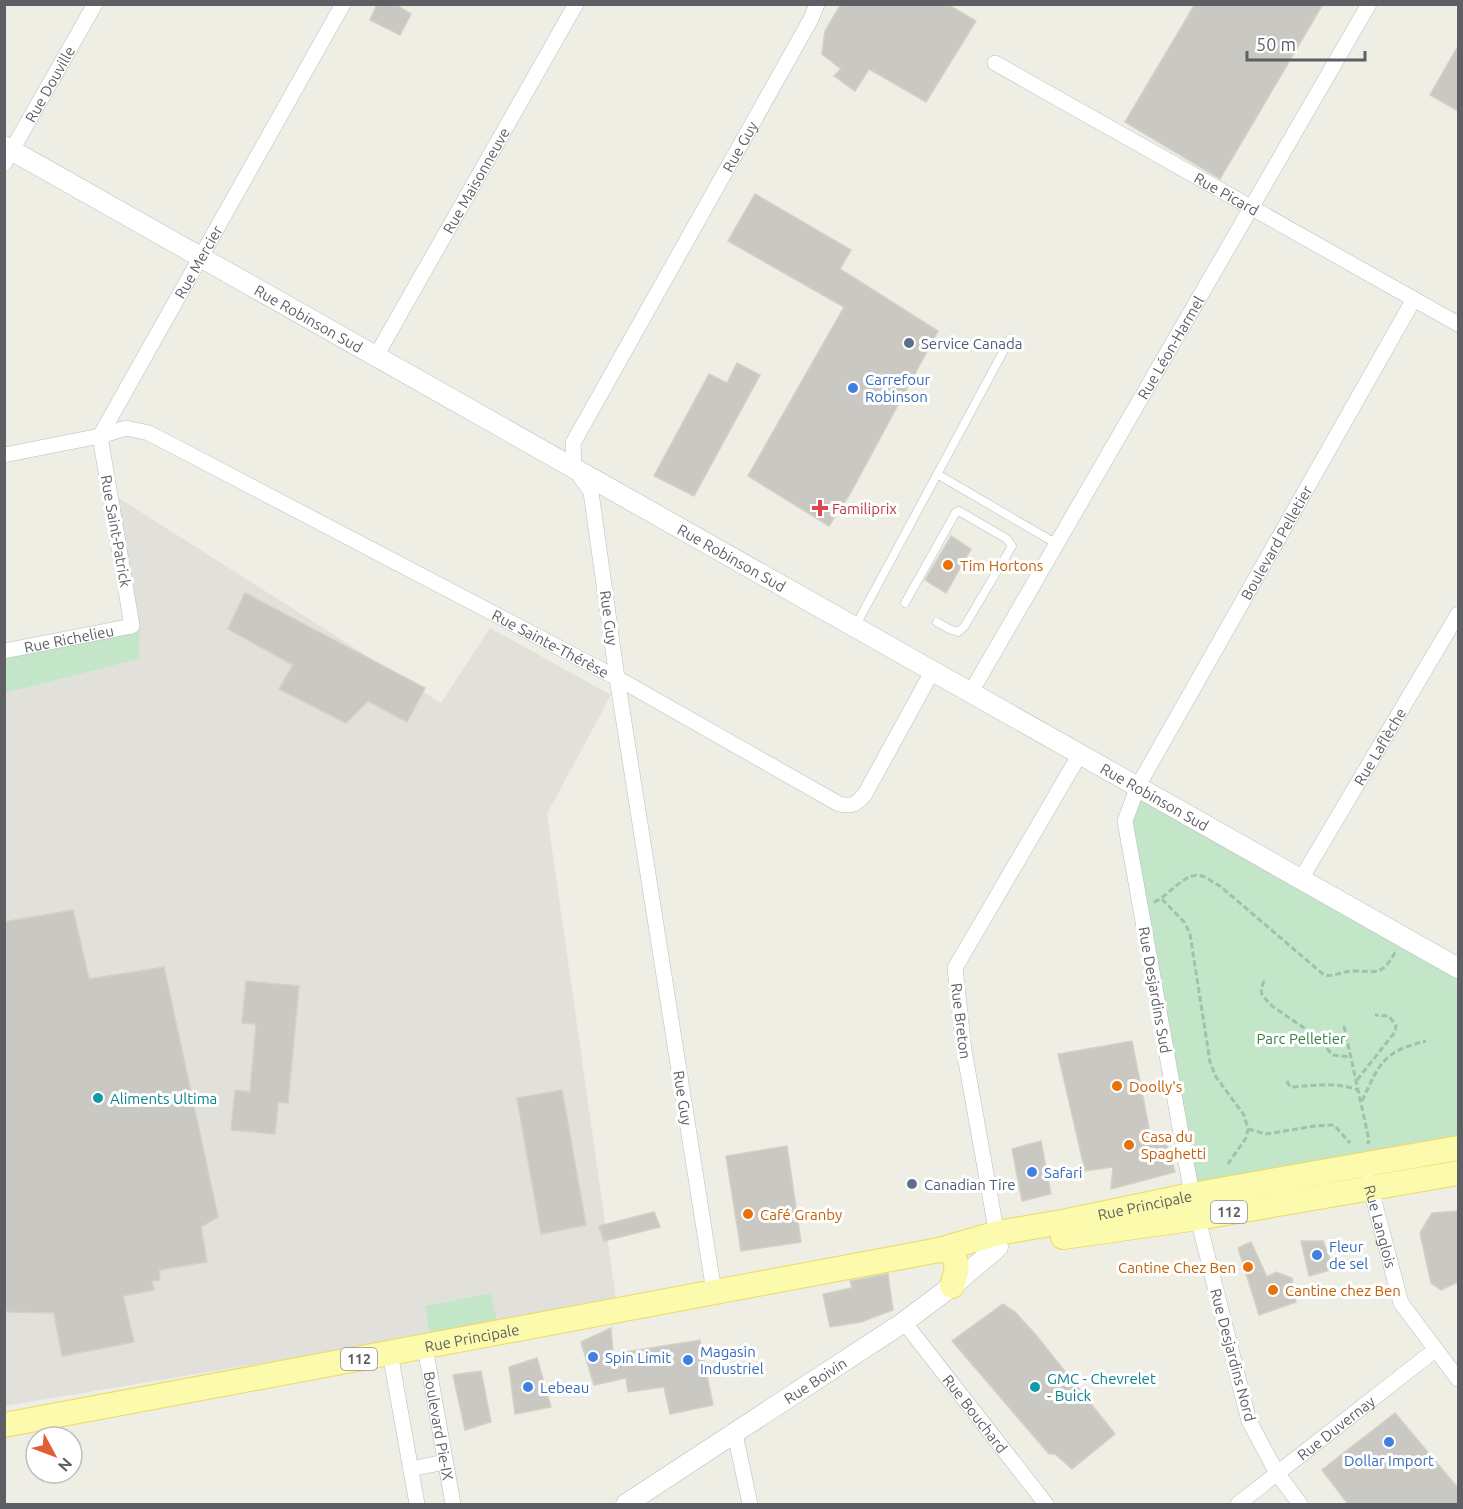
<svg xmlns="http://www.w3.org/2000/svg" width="1463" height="1509" viewBox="0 0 1463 1509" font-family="Ubuntu,sans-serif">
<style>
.industrial{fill:#e1e0da}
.green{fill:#c3e5c8}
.building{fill:#cac8c2;stroke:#d3d1c4;stroke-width:1.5}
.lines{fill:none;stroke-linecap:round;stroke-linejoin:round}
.service-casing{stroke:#babcc1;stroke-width:9}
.minor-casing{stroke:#babcc1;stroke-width:16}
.tertiary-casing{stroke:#babcc1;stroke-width:21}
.primary-casing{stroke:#ecda61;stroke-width:26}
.path{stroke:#9bc4ac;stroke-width:3;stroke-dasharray:6 3;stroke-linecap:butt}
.service{stroke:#fff;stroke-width:8}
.minor{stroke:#fff;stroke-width:15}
.tertiary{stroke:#fff;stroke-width:20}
.primary{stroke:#fcfbad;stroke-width:24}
.service-dot{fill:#5c6f8a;stroke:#fff;stroke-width:2}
.shop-dot{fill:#3f7fe0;stroke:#fff;stroke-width:2}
.health-dot{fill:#e0444e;stroke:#fff;stroke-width:2}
.food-dot{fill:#e8710a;stroke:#fff;stroke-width:2}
.culture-dot{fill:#0f9aa8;stroke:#fff;stroke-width:2}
.labels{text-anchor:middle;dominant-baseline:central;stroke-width:6;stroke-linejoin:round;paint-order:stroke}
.shield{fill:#fff;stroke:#8e8f93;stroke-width:1.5}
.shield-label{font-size:14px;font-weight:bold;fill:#5d5f65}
.street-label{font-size:15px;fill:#5d5f65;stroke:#fff}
.service-label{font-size:15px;fill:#4e5e75;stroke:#fff;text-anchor:start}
.shop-label{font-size:15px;fill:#366cbe;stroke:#fff;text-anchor:start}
.health-label{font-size:15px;fill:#be3a42;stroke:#fff;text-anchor:start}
.food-label{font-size:15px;fill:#c56008;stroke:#fff;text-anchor:start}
.park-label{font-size:15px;fill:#388246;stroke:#fff}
.culture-label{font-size:15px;fill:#0d838f;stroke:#fff;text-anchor:start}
</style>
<rect width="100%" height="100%" fill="#efeee5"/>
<polygon class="industrial" points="114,495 441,703 490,628 611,695 547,814 616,1299 497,1321 491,1293 425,1306 430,1335 5,1406 4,693 139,659 140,625"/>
<g class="green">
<polygon points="140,625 139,659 5,693 4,650"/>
<polygon points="1138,786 1458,975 1458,1143 1192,1195 1125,821"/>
<polygon points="491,1293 497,1321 430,1335 425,1306"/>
</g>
<g class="building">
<polygon points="377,4 395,4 411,14 400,35 370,20"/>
<polygon points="841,4 947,4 976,21 926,102 869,69 855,91 834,76 841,69 822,54 825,31"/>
<polygon points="1195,4 1323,4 1220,179 1125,122"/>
<polygon points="1458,46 1458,111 1430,95"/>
<polygon points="755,194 851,250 840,269 938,331 851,492 829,526 748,476 844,307 728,241"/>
<polygon points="737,363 760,375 694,496 654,476 709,374 727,383"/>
<polygon points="951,536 971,549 946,593 925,580"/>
<polygon points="245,593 425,688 407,722 368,701 346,723 279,689 293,665 228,629"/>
<polygon points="73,910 89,979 164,967 218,1217 201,1227 207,1262 159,1270 160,1280 152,1281 154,1290 123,1296 134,1342 62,1356 54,1313 7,1312 4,1302 4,922"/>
<polygon points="246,981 299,986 288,1103 278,1102 275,1134 231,1130 235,1090 250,1092 256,1024 242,1023"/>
<polygon points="1132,1041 1151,1138 1164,1135 1175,1172 1111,1189 1113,1167 1085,1171 1058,1054"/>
<polygon points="562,1090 586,1225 541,1234 517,1098"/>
<polygon points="1041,1141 1051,1194 1022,1201 1012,1149"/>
<polygon points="787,1146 801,1242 741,1251 726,1156"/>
<polygon points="1458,1211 1458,1282 1441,1290 1431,1283 1420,1233 1432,1213"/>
<polygon points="654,1212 660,1227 604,1241 599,1226"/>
<polygon points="1301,1241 1323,1241 1334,1269 1309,1276"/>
<polygon points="1251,1242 1267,1277 1276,1272 1292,1278 1296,1302 1259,1315 1238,1248"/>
<polygon points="888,1274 893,1310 861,1322 830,1327 823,1294 852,1288 850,1281"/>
<polygon points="1003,1304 1015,1312 1036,1335 1115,1434 1072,1469 1055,1454 1049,1454 952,1341"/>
<polygon points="611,1328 613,1354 700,1340 713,1405 670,1414 664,1387 628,1392 626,1378 594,1385 581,1342"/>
<polygon points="537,1358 551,1407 515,1414 509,1367"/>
<polygon points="481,1371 491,1422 465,1430 453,1375"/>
<polygon points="1395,1413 1458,1488 1458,1504 1348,1504 1322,1470"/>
</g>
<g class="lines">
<g class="service-casing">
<g id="service">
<polyline points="937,474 1057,544"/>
<polyline points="905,603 956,512 959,511 1007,539 1012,546 964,627 958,632 949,629 937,622"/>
<polyline points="856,625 1010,339"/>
</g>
</g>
<g class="minor-casing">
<g id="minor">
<path id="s1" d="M995,63L1458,324"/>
<path id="s2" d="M4,164L95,4"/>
<path id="s3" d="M376,356L576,4"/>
<path id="s4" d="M100,436L343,4"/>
<path id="s5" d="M4,455L100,436L126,428L149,433L617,678L839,804C852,807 857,804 865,794L933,670"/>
<path id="s6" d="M4,651L132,626L100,436"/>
<path id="s7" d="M971,692L1369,4"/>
<path id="s8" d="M1301,879L1458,614"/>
<path id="s9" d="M1369,1182L1401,1303L1458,1379"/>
<polyline points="998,1241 964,1050 955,968 1080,754"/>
<path id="s10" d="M714,1292L617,678L591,492L574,468L573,443L811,19L817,4"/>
<path id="s11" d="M904,1322L1046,1504"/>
<path id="s12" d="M425,1347L453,1504"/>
<polyline points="390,1353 417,1504"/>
<polyline points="735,1434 750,1504"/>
<polyline points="411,1469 445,1462"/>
<path id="s13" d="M1238,1504L1435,1350"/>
<path id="s14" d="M1300,1504L1277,1473L1249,1421L1192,1195L1125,821L1138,786L1414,299"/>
</g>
</g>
<g class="tertiary-casing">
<g id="tertiary">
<path id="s15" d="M4,146L1458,968"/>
<path id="s16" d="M626,1504L904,1322L952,1286L998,1247"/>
</g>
</g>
<g class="primary-casing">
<g id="primary">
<polyline points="1063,1237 1197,1218 1458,1173"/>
<path d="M939,1250L951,1252C960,1264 956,1273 952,1286"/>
<path id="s17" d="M4,1425L939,1250L998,1233L1067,1221L1192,1195L1458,1148"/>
</g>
</g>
<g class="path">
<polyline points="1162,899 1185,923 1190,934 1210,1062 1216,1077 1244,1115 1248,1129 1246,1138 1228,1164"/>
<path d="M1154,902C1169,896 1185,871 1202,876C1208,878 1214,883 1220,886L1324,975C1335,977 1342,971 1353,971C1378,971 1381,977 1396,951"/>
<polyline points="1264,981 1261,989 1262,995 1272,1006 1313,1034 1333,1055 1351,1057"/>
<polyline points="1344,1026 1369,1140 1368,1144"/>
<polyline points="1357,1080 1395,1032 1396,1026 1389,1016 1375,1015"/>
<path d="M1287,1081L1290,1087C1316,1086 1333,1081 1358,1090"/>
<path d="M1362,1101C1380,1063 1382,1052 1426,1041"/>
<polyline points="1248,1129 1266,1134 1315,1126 1334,1125 1350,1143"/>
</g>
<use href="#service" class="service"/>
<use href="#minor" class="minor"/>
<use href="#tertiary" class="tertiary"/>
<use href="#primary" class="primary"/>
</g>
<g class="service-dot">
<circle cx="909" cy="343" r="6"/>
<circle cx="912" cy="1184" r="6"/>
</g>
<g class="shop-dot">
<circle cx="853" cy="388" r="6"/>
<circle cx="1032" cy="1172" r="6"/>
<circle cx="1317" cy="1255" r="6"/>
<circle cx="593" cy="1357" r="6"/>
<circle cx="688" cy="1360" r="6"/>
<circle cx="528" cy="1387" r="6"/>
<circle cx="1389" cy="1442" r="6"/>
</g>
<path class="health-dot" d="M817 499h6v6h6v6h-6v6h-6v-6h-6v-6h6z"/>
<g class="food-dot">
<circle cx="948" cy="565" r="6"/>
<circle cx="1117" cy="1086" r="6"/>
<circle cx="1129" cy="1145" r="6"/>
<circle cx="748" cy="1214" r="6"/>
<circle cx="1248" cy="1267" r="6"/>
<circle cx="1273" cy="1290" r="6"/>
</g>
<g class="culture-dot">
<circle cx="98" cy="1098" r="6"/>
<circle cx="1035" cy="1387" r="6"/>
</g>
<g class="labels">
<g class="shield">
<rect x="1211" y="1201" width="36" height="22" rx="4.5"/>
<rect x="341" y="1348" width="36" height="22" rx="4.5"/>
</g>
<g class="shield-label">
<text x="1229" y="1212">112</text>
<text x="359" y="1359">112</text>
</g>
<g class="street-label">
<text stroke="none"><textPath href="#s2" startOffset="92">Rue Douville</textPath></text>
<text stroke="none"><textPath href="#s10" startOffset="1204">Rue Guy</textPath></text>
<text stroke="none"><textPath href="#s3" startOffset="202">Rue Maisonneuve</textPath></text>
<text stroke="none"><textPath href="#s1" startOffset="266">Rue Picard</textPath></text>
<text stroke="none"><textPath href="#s4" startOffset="200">Rue Mercier</textPath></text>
<text stroke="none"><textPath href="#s15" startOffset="350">Rue Robinson Sud</textPath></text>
<text stroke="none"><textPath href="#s7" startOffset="398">Rue Léon-Harmel</textPath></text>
<text transform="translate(116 531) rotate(80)">Rue Saint-Patrick</text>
<text stroke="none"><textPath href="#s14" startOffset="1028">Boulevard Pelletier</textPath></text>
<text stroke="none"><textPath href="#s15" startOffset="836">Rue Robinson Sud</textPath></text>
<text transform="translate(609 618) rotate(82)">Rue Guy</text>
<text stroke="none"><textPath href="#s6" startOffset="66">Rue Richelieu</textPath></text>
<text stroke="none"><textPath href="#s5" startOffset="602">Rue Sainte-Thérèse</textPath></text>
<text stroke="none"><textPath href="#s8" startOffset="154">Rue Laflèche</textPath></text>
<text stroke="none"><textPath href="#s15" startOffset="1322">Rue Robinson Sud</textPath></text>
<text transform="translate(1155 990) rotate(80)">Rue Desjardins Sud</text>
<text transform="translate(961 1021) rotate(83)">Rue Breton</text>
<text transform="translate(683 1098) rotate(81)">Rue Guy</text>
<text stroke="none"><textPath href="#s17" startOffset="1162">Rue Principale</textPath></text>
<text stroke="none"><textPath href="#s9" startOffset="46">Rue Langlois</textPath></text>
<text stroke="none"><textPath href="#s17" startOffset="476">Rue Principale</textPath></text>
<text transform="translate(1233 1355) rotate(75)">Rue Desjardins Nord</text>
<text stroke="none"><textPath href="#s16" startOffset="226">Rue Boivin</textPath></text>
<text stroke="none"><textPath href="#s11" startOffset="116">Rue Bouchard</textPath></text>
<text stroke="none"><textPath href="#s12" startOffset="80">Boulevard Pie-IX</textPath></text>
<text stroke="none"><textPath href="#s13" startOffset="124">Rue Duvernay</textPath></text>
</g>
<g class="service-label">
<text x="921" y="343">Service Canada</text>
<text x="924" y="1184">Canadian Tire</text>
</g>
<g class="shop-label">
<text x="865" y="379">Carrefour<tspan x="865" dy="17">Robinson</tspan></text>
<text x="1044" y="1172">Safari</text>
<text x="1329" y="1246">Fleur<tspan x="1329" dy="17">de sel</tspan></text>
<text x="700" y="1351">Magasin<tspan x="700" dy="17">Industriel</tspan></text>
<text x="605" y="1357">Spin Limit</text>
<text x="540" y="1387">Lebeau</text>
<text x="1389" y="1460" text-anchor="middle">Dollar Import</text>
</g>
<g class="health-label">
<text x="832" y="508">Familiprix</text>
</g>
<g class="food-label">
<text x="960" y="565">Tim Hortons</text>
<text x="1129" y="1086">Doolly's</text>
<text x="1141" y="1136">Casa du<tspan x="1141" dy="17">Spaghetti</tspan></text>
<text x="760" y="1214">Café Granby</text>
<text x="1236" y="1267" text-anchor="end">Cantine Chez Ben</text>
<text x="1285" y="1290">Cantine chez Ben</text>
</g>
<g class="park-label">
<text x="1301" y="1038">Parc Pelletier</text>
</g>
<g class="culture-label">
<text x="110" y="1098">Aliments Ultima</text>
<text x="1047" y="1378">GMC - Chevrelet<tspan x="1047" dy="17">- Buick</tspan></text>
</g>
</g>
<rect width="1463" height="1509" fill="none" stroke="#5d5f65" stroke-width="12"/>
<g transform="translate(54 1455) rotate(131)"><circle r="28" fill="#ffffff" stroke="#bebfc1" stroke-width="1.5"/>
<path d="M0-4.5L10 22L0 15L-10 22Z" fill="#e35e37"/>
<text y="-9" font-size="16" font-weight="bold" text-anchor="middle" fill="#5d5f65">N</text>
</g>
<path d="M1247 51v9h118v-9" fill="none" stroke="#5d5f65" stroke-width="3"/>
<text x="1256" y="51" font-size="18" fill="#5d5f65" stroke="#ffffff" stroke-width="4.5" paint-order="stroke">50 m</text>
</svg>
